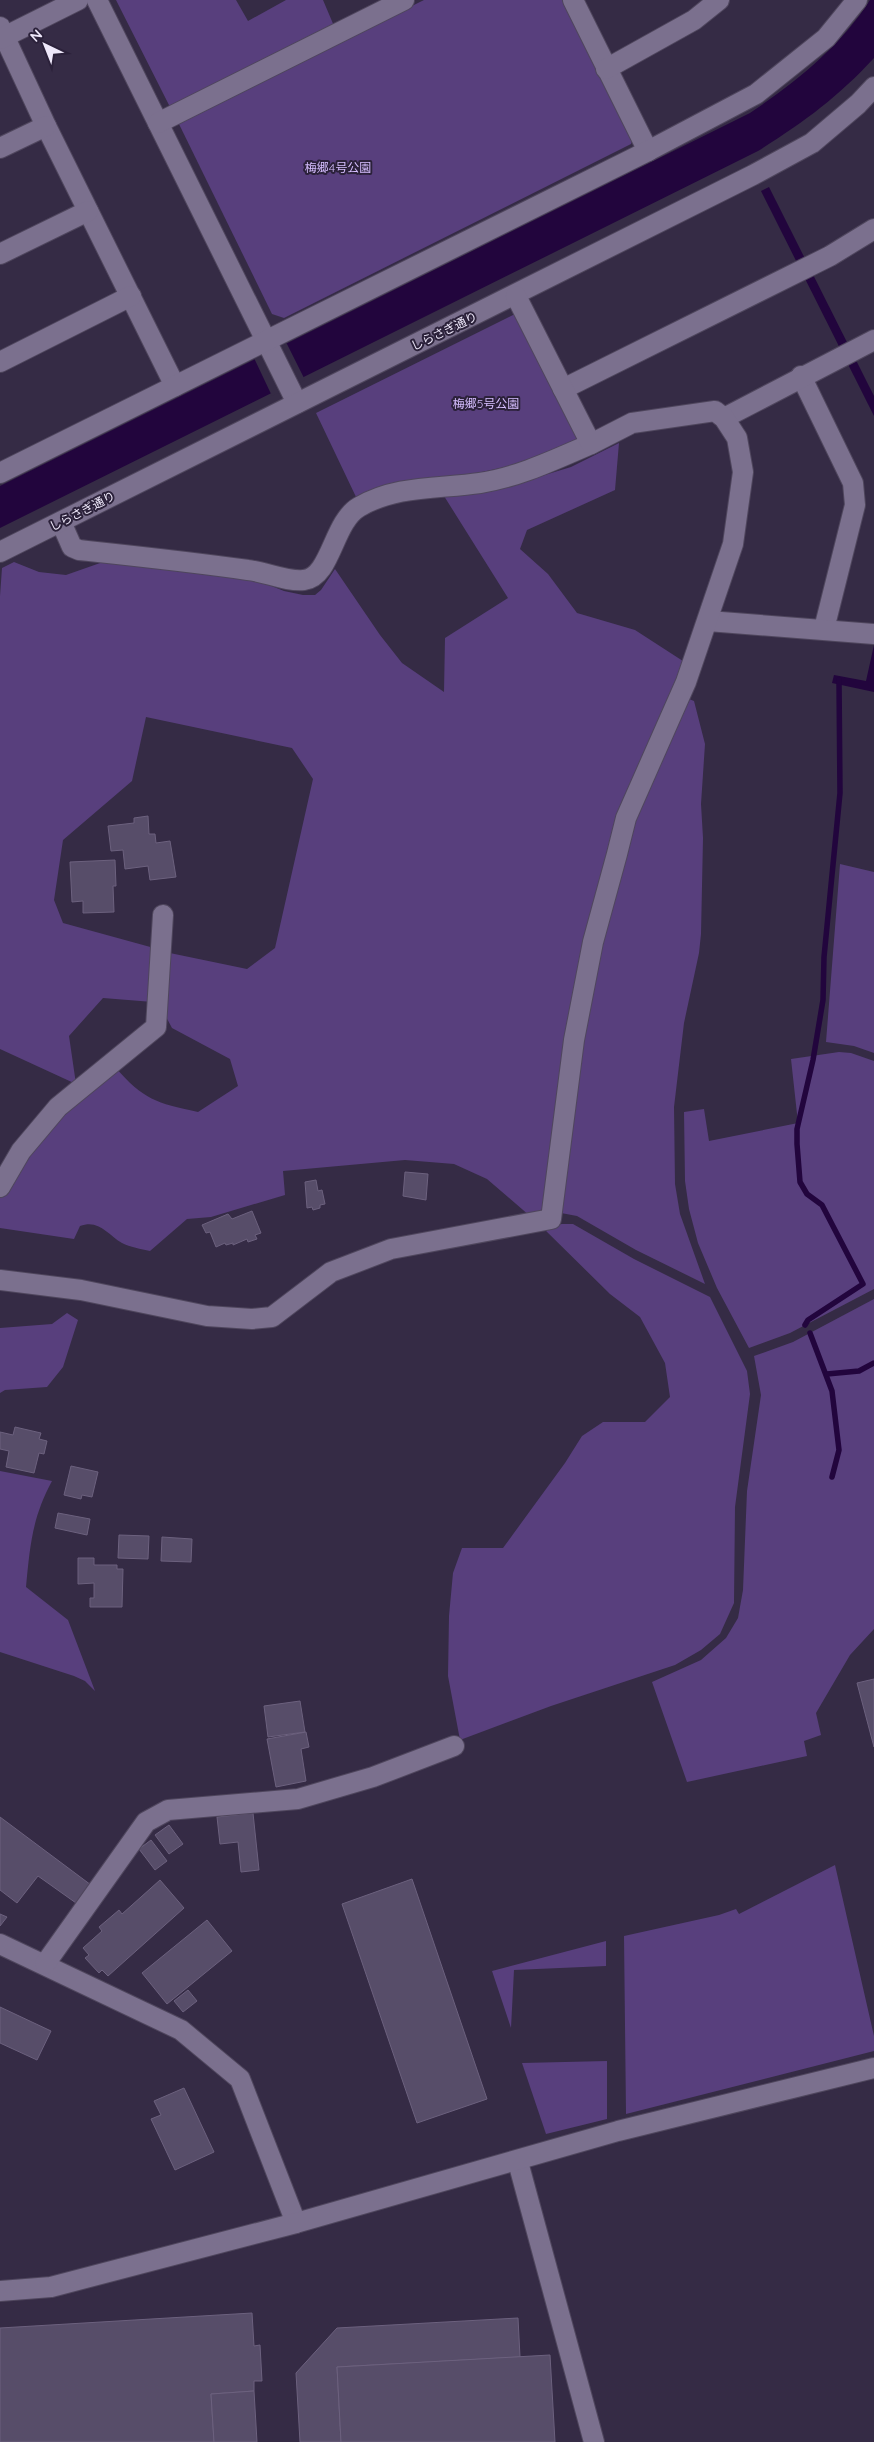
<svg xmlns="http://www.w3.org/2000/svg" width="874" height="2442" viewBox="0 0 874 2442" font-family="Quicksand,'Noto Sans JP',sans-serif">
<style>
.green{fill:#583f7d}
.water{fill:#22053d}
.pier{fill:#352b45}
.lines{fill:none;stroke-linecap:round;stroke-linejoin:round}
.stream{stroke:#22053d;stroke-width:5.5}
.building{fill:#574d69;stroke:#6c617e}
.minor-casing{stroke:#4f465d;stroke-width:22}
.minor{stroke:#7b708e;stroke-width:20}
.labels{text-anchor:middle;dominant-baseline:central;stroke-width:4;stroke-linejoin:round;paint-order:stroke}
.park-label{font-size:12px;fill:#d6beff;stroke:#2b213a}
.street-label{font-size:12px;fill:#eee8fa;stroke:#2b213a}
</style>
<rect width="100%" height="100%" fill="#352b45"/>
<g class="green">
<polygon points="116,0 236,0 248,21 286,0 323,0 334,26 170,107"/>
<polygon points="424,0 562,0 632,141 631,144 284,318 272,314 178,122"/>
<polygon points="515,314 579,441 524,463 463,476 410,480 389,484 357,499 316,413"/>
<path d="M619,443L615,490L527,530L520,549L548,574L577,613L635,630L686,663L630,801L545,1211L530,1216L487,1179L454,1164L405,1160L283,1171L285,1195L211,1217L187,1219L150,1251C141,1249 130,1247 122,1243C107,1234 99,1219 80,1226L74,1239L0,1228V1196L44,1128L115,1067C144,1100 156,1103 198,1112L238,1086L230,1059L172,1028L164,1013L165,952L247,969L275,948L313,779L292,748L146,717L132,781L63,840L54,900L63,923L154,948L153,1002L103,998L69,1036L76,1084L0,1049V596L2,568L14,562L39,572L66,575L103,562L259,581L284,591L303,595H315L321,590L335,569L380,635L402,663L444,692L445,638L508,598L444,496L515,484L571,467Z"/>
<polygon points="689,699 694,701 705,744 701,804 703,838 701,934 699,953 684,1023 674,1107 675,1184 680,1214 705,1284 636,1250 577,1216 561,1213 574,1073 630,819"/>
<polygon points="840,864 874,872 874,1053 854,1046 826,1042"/>
<polygon points="839,1052 851,1053 874,1061 874,1289 790,1333 749,1348 717,1288 698,1243 689,1209 685,1181 684,1112 704,1109 709,1141 798,1123 791,1059"/>
<polygon points="562,1224 573,1224 634,1259 710,1297 747,1371 750,1394 735,1507 734,1603 720,1634 701,1650 675,1665 551,1706 460,1740 448,1676 449,1616 453,1573 462,1548 503,1548 565,1463 582,1436 603,1422 645,1422 670,1397 665,1363 640,1317 610,1294 542,1227"/>
<polygon points="874,1299 874,1629 850,1655 816,1713 821,1735 804,1741 807,1756 687,1782 652,1682 701,1660 726,1638 738,1618 743,1590 747,1491 761,1395 754,1356 793,1342"/>
<polygon points="67,1313 78,1320 63,1367 47,1387 5,1390 0,1393 0,1328 52,1324"/>
<path d="M0,1471L52,1481C32,1518 30,1546 26,1587L68,1620L95,1691L85,1681L74,1676L0,1652Z"/>
<polygon points="835,1865 874,2036 874,2051 626,2114 624,1936 719,1915 736,1909 739,1914"/>
<polygon points="606,1941 606,1966 514,1970 511,2028 492,1971"/>
<polygon points="607,2061 607,2119 546,2134 522,2063"/>
</g>
<g class="water">
<path d="M870,0H874V58C837,98 804,122 758,151L0,528V486L750,113C796,82 840,47 870,0Z"/>
<polygon points="769,187 874,396 874,416 761,191"/>
<polygon points="874,645 874,692 832,683 834,675 866,681"/>
</g>
<polygon class="pier" points="286,342 305,380 272,396 254,358"/>
<g class="lines">
<g class="stream">
<polyline points="805,1325 808,1320 863,1284 822,1205 807,1194 800,1182 797,1144 797,1129 813,1060 823,1000 824,957 840,793 839,680"/>
<polyline points="810,1333 832,1391 839,1450 832,1477"/>
<polyline points="827,1374 859,1371 874,1363"/>
</g>
</g>
<g class="building">
<polygon points="148,816 149,834 155,834 156,843 170,841 176,877 150,880 148,866 125,869 123,850 111,851 108,826 134,823 134,818"/>
<polygon points="115,860 116,886 113,886 114,912 83,913 83,901 72,902 70,862"/>
<polygon points="405,1172 428,1174 426,1200 403,1196"/>
<polygon points="316,1180 318,1191 322,1190 325,1204 320,1205 320,1208 313,1210 312,1207 307,1208 305,1182"/>
<polygon points="252,1211 261,1233 255,1235 257,1239 248,1242 247,1239 233,1245 233,1243 226,1245 225,1243 216,1247 210,1232 206,1233 202,1225 228,1214 232,1219"/>
<polygon points="15,1427 41,1433 39,1439 47,1441 44,1454 39,1453 34,1473 6,1467 9,1451 0,1449 0,1432 13,1435"/>
<polygon points="71,1466 98,1472 92,1497 82,1495 81,1499 64,1495"/>
<polygon points="58,1513 90,1519 87,1535 55,1528"/>
<polygon points="119,1535 149,1536 148,1559 118,1558"/>
<polygon points="162,1537 192,1539 191,1562 161,1561"/>
<polygon points="78,1558 94,1558 94,1565 117,1565 117,1569 123,1569 122,1607 90,1607 90,1598 94,1598 94,1583 78,1584"/>
<polygon points="874,1679 874,1747 857,1683"/>
<polygon points="300,1701 305,1732 268,1737 264,1706"/>
<polygon points="306,1732 309,1747 301,1749 306,1781 276,1787 267,1739"/>
<polygon points="253,1813 259,1870 241,1872 238,1842 220,1844 217,1817"/>
<polygon points="0,1817 91,1885 76,1903 38,1876 17,1903 0,1890"/>
<polygon points="169,1825 183,1844 169,1854 155,1835"/>
<polygon points="151,1840 167,1861 155,1870 139,1849"/>
<polygon points="412,1879 487,2099 417,2123 342,1904"/>
<polygon points="160,1880 184,1908 108,1976 102,1970 99,1973 85,1958 89,1955 83,1948 102,1931 99,1927 119,1910 122,1914"/>
<polygon points="0,1914 7,1917 0,1926"/>
<polygon points="207,1920 232,1951 167,2004 142,1973"/>
<polygon points="188,1990 197,2001 183,2012 174,2001"/>
<polygon points="0,2007 51,2031 37,2060 0,2043"/>
<polygon points="184,2088 214,2152 175,2170 151,2119 161,2115 154,2101"/>
<polygon points="252,2313 254,2346 260,2345 262,2381 254,2381 254,2391 211,2394 214,2442 0,2442 0,2328"/>
<polygon points="518,2318 520,2357 337,2367 341,2442 300,2442 296,2373 337,2328"/>
<polygon points="550,2355 555,2442 341,2442 337,2367"/>
<polygon points="254,2391 257,2442 214,2442 211,2394"/>
</g>
<g class="lines">
<g class="minor-casing">
<g id="minor">
<polyline points="97,0 297,403"/>
<polyline points="573,0 648,151"/>
<polyline points="0,27 46,126 175,386"/>
<polyline points="0,39 78,0"/>
<polyline points="606,69 694,20 719,0"/>
<polyline points="158,123 404,0"/>
<polyline points="0,148 46,126"/>
<polyline points="0,254 88,211"/>
<polyline points="0,362 131,296"/>
<polyline points="801,376 853,483 855,505 824,629"/>
<polyline points="563,389 830,256 874,229"/>
<polyline points="724,418 874,340"/>
<polyline points="0,473 648,151 756,94 826,38 857,0"/>
<path d="M61,522L72,547L79,550C135,556 192,562 248,570C266,572 287,582 304,580C331,577 333,522 359,507C396,485 439,489 480,483C519,477 556,459 591,444"/>
<polyline points="0,552 753,175 812,143 858,104 874,87"/>
<polyline points="708,621 874,634"/>
<polyline points="0,1187 21,1151 58,1107 156,1027 163,915"/>
<polyline points="0,1280 81,1290 207,1316 252,1319 272,1317 331,1272 391,1249 551,1219 574,1040 593,942 617,854 626,818 686,682 733,544 743,472 737,438 724,418 715,411 632,423 591,444 516,296"/>
<polyline points="0,1944 181,2030 240,2079 296,2223"/>
<polyline points="45,1964 146,1822 168,1810 298,1799 373,1777 454,1746"/>
<polyline points="518,2162 594,2442"/>
<polyline points="0,2291 51,2287 296,2223 618,2131 874,2068"/>
</g>
</g>
<use href="#minor" class="minor"/>
</g>
<g class="labels">
<g class="park-label">
<text x="338" y="167">梅郷4号公園</text>
<text x="486" y="403">梅郷5号公園</text>
</g>
<g class="street-label">
<text transform="translate(444 331) rotate(-26)">しらさぎ通り</text>
<text transform="translate(82 511) rotate(-27)">しらさぎ通り</text>
</g>
</g>
<g transform="translate(45 45) rotate(317)" stroke="#2b213a" stroke-width="4" paint-order="stroke">
<path d="M0-4L9 19L0 12L-9 19Z" fill="#eee8fa"/>
<text y="-8" font-size="14" font-weight="bold" text-anchor="middle" fill="#eee8fa">N</text>
</g>
</svg>
